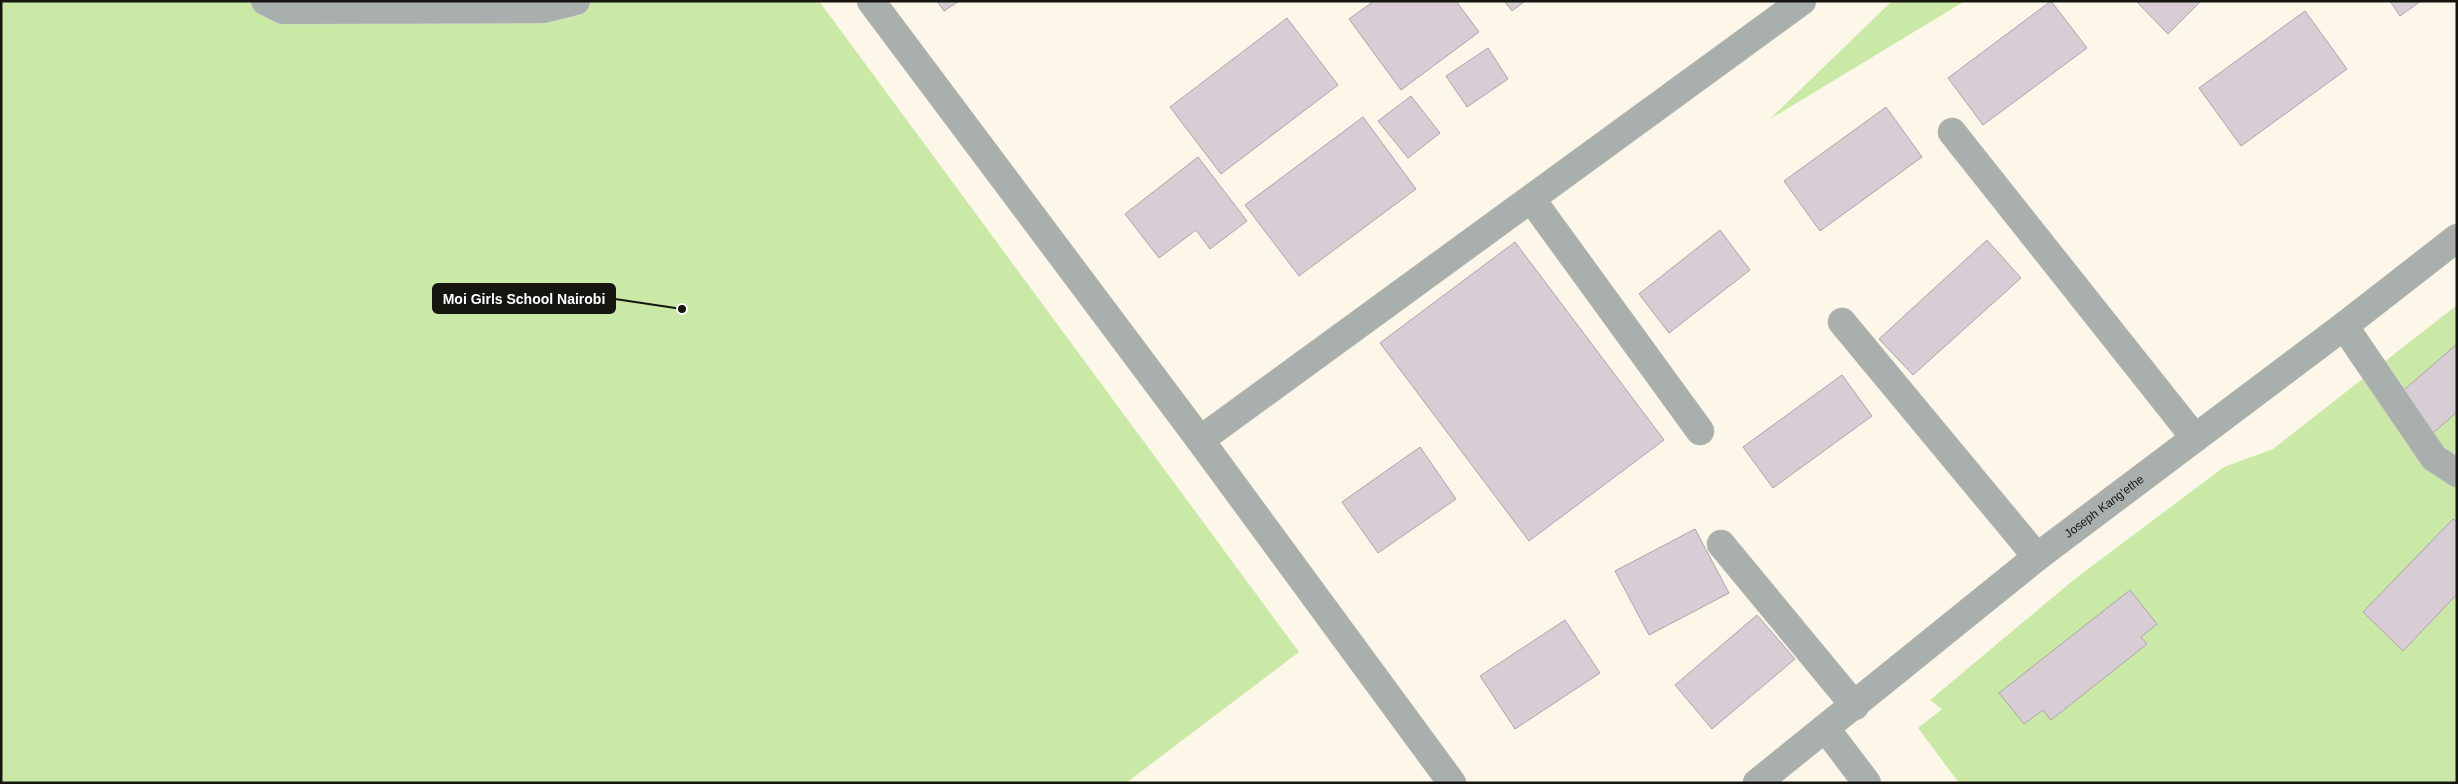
<svg xmlns="http://www.w3.org/2000/svg" width="2458" height="784" viewBox="0 0 2458 784" font-family="Arial,sans-serif">
<style>
.green{fill:#cae9a7}
.building{fill:#d8ccd5;stroke:#afa3ac}
.lines{fill:none;stroke-linecap:round;stroke-linejoin:round}
.minor-casing{stroke:#d7d3c6;stroke-width:29}
.minor{stroke:#a8afad;stroke-width:28}
.labels{text-anchor:middle;dominant-baseline:central;stroke-width:4;stroke-linejoin:round;paint-order:stroke}
.street-label{font-size:12px;fill:#171510;stroke:#fff}
.leader{fill:none;stroke:#171510;stroke-width:2}
.callout-dot{fill:#171510;stroke:#fff;stroke-width:2}
.callout{fill:#171510;stroke:#171510;stroke-width:2}
.callout-label{font-size:14px;text-anchor:middle;font-weight:bold;fill:#fff}
</style>
<rect width="100%" height="100%" fill="#fcf7e9"/>
<g class="green">
<polygon points="1,1 819,1 1299,652 1126,783 1,783"/>
<polygon points="1892,1 1965,1 1770,119"/>
<polygon points="2457,305 2457,783 1959,783 1918,728 1942,709 1930,700 2076,578 2224,467 2273,449"/>
</g>
<g class="building">
<polygon points="937,1 959,1 944,11"/>
<polygon points="1374,1 1456,1 1479,32 1401,90 1349,19"/>
<polygon points="1504,1 1525,1 1512,11"/>
<polygon points="2051,1 2087,48 1983,125 1948,78"/>
<polygon points="2136,1 2201,1 2168,34"/>
<polygon points="2390,1 2421,1 2400,16"/>
<polygon points="2305,11 2347,69 2241,146 2199,88"/>
<polygon points="1287,18 1338,85 1221,174 1170,107"/>
<polygon points="1488,48 1508,79 1467,107 1446,76"/>
<polygon points="1411,96 1440,133 1408,158 1378,121"/>
<polygon points="1886,107 1922,157 1820,231 1784,181"/>
<polygon points="1363,117 1416,189 1299,276 1245,205"/>
<polygon points="1198,157 1247,221 1210,249 1196,230 1159,258 1125,214"/>
<polygon points="1720,230 1750,270 1669,333 1639,294"/>
<polygon points="1987,240 2021,278 1913,375 1879,339"/>
<polygon points="1515,242 1664,440 1529,541 1380,343"/>
<polygon points="2457,344 2457,412 2432,434 2398,395"/>
<polygon points="1842,375 1872,416 1773,488 1743,447"/>
<polygon points="1420,447 1456,499 1378,553 1342,502"/>
<polygon points="2453,519 2457,522 2457,594 2403,651 2363,612"/>
<polygon points="1695,529 1729,593 1649,635 1615,571"/>
<polygon points="2130,590 2157,624 2141,637 2147,644 2051,720 2043,710 2024,724 1999,693"/>
<polygon points="1757,615 1795,659 1712,729 1675,685"/>
<polygon points="1565,620 1600,673 1515,729 1480,676"/>
</g>
<g class="lines">
<g class="minor-casing">
<g id="minor">
<polyline points="265,1 283,10 544,9 576,1"/>
<polyline points="871,1 1200,440 1452,783"/>
<polyline points="1952,132 2195,438"/>
<polyline points="1532,200 1700,431"/>
<polyline points="1842,322 2037,557"/>
<polyline points="2344,326 2434,458 2457,473"/>
<polyline points="1200,440 1802,1"/>
<polyline points="1721,544 1855,706"/>
<polyline points="1826,729 1867,783"/>
<path id="s1" d="M1757,783L2037,557L2344,326L2457,238"/>
</g>
</g>
<use href="#minor" class="minor"/>
</g>
<g class="labels">
<g class="street-label">
<text stroke="none"><textPath href="#s1" startOffset="444">Joseph Kang'ethe</textPath></text>
</g>
</g>
<path class="leader" d="M682 309L615 299"/>
<circle class="callout-dot" cx="682" cy="309" r="5"/>
<rect class="callout" x="433" y="284" width="182" height="29" rx="5"/>
<g class="callout-label">
<text x="524" y="304">Moi Girls School Nairobi</text>
</g>
<rect width="2458" height="784" fill="none" stroke="#171510" stroke-width="5"/>
</svg>
